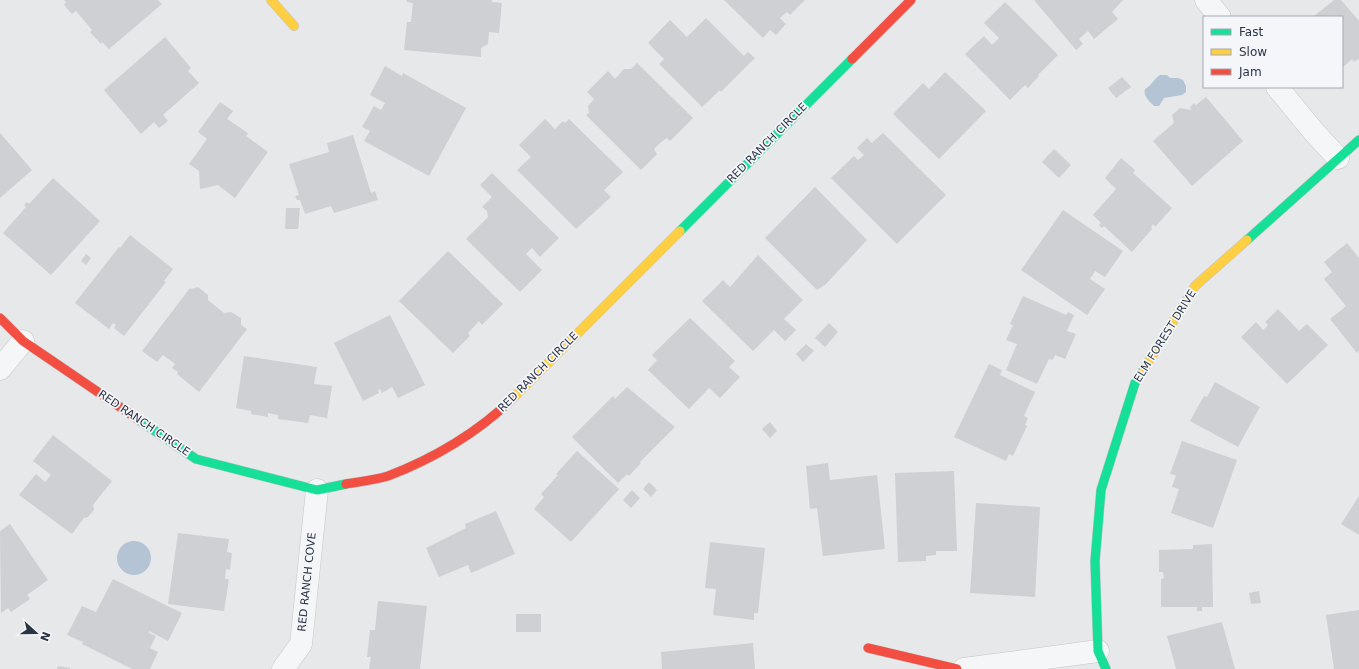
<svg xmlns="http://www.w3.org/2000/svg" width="1359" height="669" viewBox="0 0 1359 669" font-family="'DejaVu Sans',sans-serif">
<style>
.water{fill:#b4c4d5}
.building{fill:#ced0d3}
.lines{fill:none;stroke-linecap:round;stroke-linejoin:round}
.street-casing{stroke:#c4c6c8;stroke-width:23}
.fast-casing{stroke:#c4c6c8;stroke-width:10}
.slow-casing{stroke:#c4c6c8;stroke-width:10}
.jam-casing{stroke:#c4c6c8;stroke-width:10}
.street{stroke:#f5f6f7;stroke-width:22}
.fast{stroke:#16e098;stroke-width:9}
.slow{stroke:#ffcf43;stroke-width:9}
.jam{stroke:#f24e42;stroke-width:9}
.labels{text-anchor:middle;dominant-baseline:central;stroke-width:3.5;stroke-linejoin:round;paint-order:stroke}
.street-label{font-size:11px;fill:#2b3445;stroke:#f4f6f9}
</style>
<rect width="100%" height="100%" fill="#e6e8ea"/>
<g class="water">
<path d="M1160,75H1167L1170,78H1178L1183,80L1186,86V92L1182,95L1164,98L1159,106H1154C1149,101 1143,96 1145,89C1152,85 1154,79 1160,75Z"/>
<circle cx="134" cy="558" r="17"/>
</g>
<g class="building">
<polygon points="64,0 158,0 162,4 109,49 102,42 101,44 90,32 92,30 76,11 72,14 64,5 66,2"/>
<polygon points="407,0 492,0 492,2 502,3 499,33 489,32 488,44 481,48 481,57 404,50 407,22 411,22 413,3 407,2"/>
<polygon points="724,0 805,0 790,15 787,12 780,18 786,24 776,35 770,30 763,38"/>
<polygon points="1034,0 1123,0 1112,12 1118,19 1094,39 1088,31 1079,39 1083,44 1076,50"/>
<polygon points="1334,0 1341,0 1359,21 1359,59 1354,62 1352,59 1342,68 1342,17 1313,17"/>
<polygon points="1005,2 1058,55 1038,75 1039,76 1028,88 1025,85 1010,100 965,54 984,36 992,45 999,38 984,23"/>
<polygon points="706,18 744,56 748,52 755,58 721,92 720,90 702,107 659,64 664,59 648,43 670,20 687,37"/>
<polygon points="165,37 191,68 188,71 199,83 163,115 168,121 159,128 154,122 141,134 104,90"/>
<polygon points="637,63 693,118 670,141 667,138 660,143 654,149 657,154 641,170 586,115 589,113 588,106 594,99 587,92 608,71 615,79 624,69 631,69"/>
<polygon points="385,66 402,76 403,73 466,108 429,176 364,141 370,131 362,127 374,106 381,110 385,103 370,95"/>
<polygon points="945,72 986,111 939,159 893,114 923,83 929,89"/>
<polygon points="1122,77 1131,87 1116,98 1108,88"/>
<polygon points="1206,97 1243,141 1192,186 1153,141 1174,123 1172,115 1180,108 1191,110 1190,107 1194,103 1196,105"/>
<polygon points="220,102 233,111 227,119 248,133 246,136 268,152 235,198 218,185 200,189 199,171 189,164 207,139 198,132"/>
<polygon points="545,119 555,129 563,121 565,123 569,119 623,172 604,190 611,197 576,229 517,170 531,157 519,145"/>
<polygon points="0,133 32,170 0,198"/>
<polygon points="883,133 946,195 897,244 831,178 854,156 858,160 864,155 857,148 867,138 872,143"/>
<polygon points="353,135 371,193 375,191 378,200 334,213 331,206 305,214 300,200 297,200 295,196 299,195 289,164 329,152 327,143"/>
<polygon points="1054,149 1071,165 1059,178 1042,162"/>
<polygon points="1121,158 1135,170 1133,173 1172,208 1155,227 1153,224 1151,227 1152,229 1132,252 1104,226 1102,228 1099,225 1101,223 1093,215 1116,189 1105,178"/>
<polygon points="492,173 559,238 540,257 532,248 526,254 542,270 520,292 466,239 488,217 487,211 482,207 492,197 480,185"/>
<polygon points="53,178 100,221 51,275 3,233 26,207 24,205 27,202 29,204"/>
<polygon points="815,187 867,240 826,284 817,290 765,238"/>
<polygon points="286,208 300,208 298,229 285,229"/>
<polygon points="1063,210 1123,251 1105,277 1095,271 1090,279 1105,289 1087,315 1021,270"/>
<polygon points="130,235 173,269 164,281 166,282 124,336 114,328 116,325 113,323 109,329 75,303 119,247 120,248"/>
<polygon points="1347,243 1359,258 1359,351 1357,353 1330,319 1346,306 1324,279 1332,272 1324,262"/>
<polygon points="448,251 503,304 482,325 479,321 468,333 470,336 453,353 399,301"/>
<polygon points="86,254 91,258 86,265 81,261"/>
<polygon points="758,255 803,300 784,319 796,330 785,341 774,330 753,351 702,301 723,280 730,287"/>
<polygon points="198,287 208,295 208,300 224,313 231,312 241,318 241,325 247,329 199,392 177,374 178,372 172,368 175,364 163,355 157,362 142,351 190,288 191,289"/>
<polygon points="1023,296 1066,315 1068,312 1074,315 1067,331 1076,334 1065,359 1055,355 1053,360 1049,359 1037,384 1006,370 1017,344 1006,340 1013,325 1010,324"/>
<polygon points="1278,309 1299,331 1307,324 1328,345 1287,384 1241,337 1256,322 1263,330 1268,325 1265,322"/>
<polygon points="390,315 425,385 398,398 392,387 382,393 380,389 378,390 379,393 363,401 334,343"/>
<polygon points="690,318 735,361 729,367 740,377 720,398 709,388 689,409 648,370 657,360 652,355"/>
<polygon points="829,323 838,332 825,347 815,338"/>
<polygon points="806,344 814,351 803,362 796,354"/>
<polygon points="244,356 317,367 314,384 332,386 327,418 310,415 308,423 278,419 278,415 268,413 268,417 251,414 251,411 236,408"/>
<polygon points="989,364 1002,370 1000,375 1035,392 1024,416 1028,418 1025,425 1027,426 1013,456 1009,454 1006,461 954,437"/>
<polygon points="1215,382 1260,407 1238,447 1190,421 1204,396 1207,397"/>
<polygon points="627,387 675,427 640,462 641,463 629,476 627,474 618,483 572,437 613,396 615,399"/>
<polygon points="770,422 777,431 770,438 762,429"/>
<polygon points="53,435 112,481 93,505 94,510 88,517 84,518 72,534 19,495 36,474 45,482 51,475 33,461"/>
<polygon points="1182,441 1237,460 1213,528 1171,513 1179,489 1172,487 1176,475 1170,474"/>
<polygon points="577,451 619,489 571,542 534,509 544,497 541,494 558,475 556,474"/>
<polygon points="828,463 830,480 877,475 885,549 823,556 817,508 810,509 806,466"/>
<polygon points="954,471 957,551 936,551 936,555 926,556 926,561 898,562 895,473"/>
<polygon points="649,482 657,490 651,497 643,489"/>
<polygon points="632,490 640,498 631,508 623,500"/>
<polygon points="1359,496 1359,535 1341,524"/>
<polygon points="976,503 1040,507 1035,597 970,593"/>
<polygon points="496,511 515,554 471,573 468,565 439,577 426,548 466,528 465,524"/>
<polygon points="10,524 48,580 27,595 30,599 11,612 8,608 1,613 0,531"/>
<polygon points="178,533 229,539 227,552 232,553 230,570 226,569 225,579 229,579 224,611 168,604"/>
<polygon points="710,542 765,548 758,613 754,613 754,620 713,615 716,589 705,588"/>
<polygon points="1212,544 1213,607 1202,607 1202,611 1197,611 1197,607 1161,607 1161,579 1164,578 1163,572 1159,572 1159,550 1193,549 1193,545"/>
<polygon points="113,579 182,613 168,641 149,631 149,633 156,636 150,648 158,652 150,669 132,669 82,644 83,642 67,635 82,606 96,612"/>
<polygon points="1259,591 1261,603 1251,604 1249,593"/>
<polygon points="378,601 427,606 420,669 369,669 371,657 367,657 370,630 375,630"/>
<polygon points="1359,610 1359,669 1334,669 1326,615"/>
<rect x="516" y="614" width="25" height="18"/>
<polygon points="1222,622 1235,669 1176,669 1167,636"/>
<polygon points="753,643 755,669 662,669 661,652"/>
<polygon points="58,666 70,668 70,669 57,669"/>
</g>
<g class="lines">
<g class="street-casing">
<g id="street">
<polyline points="1206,0 1220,17"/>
<polyline points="1277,87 1314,132 1338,158"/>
<polyline points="0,369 23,341"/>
<polyline points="283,669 301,644 317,490"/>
<polyline points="964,669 1098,651"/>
</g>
</g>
<g class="fast-casing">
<g id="fast">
<polyline points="680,231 852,59"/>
<polyline points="1247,240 1359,140"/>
<polyline points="139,420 196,459 317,490 346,484"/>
<polyline points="1106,669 1098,651 1095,561 1101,490 1135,383 1144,369"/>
</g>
</g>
<g class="slow-casing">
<g id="slow">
<polyline points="271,0 294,26"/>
<polyline points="1144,369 1195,286 1247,240"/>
<polyline points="513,398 680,231"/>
</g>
</g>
<g class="jam-casing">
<g id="jam">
<polyline points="852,59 911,0"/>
<polyline points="0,318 23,341 139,420"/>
<path d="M346,484C359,482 375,480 388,476C433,459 479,432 513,398"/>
<polyline points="868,648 957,669"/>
</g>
</g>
<use href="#street" class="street"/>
<use href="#fast" class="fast"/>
<use href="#slow" class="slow"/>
<use href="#jam" class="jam"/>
</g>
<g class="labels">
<g class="street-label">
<text transform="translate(767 143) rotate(-45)">RED RANCH CIRCLE</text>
<text transform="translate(1165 336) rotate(-58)">ELM FOREST DRIVE</text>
<text transform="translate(538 372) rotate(-45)">RED RANCH CIRCLE</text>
<text transform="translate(144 423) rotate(34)">RED RANCH CIRCLE</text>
<text transform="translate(307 582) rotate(-84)">RED RANCH COVE</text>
</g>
</g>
<rect x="1203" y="16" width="140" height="72" fill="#f4f6f9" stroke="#a4a8b1"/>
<rect x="1211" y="29" width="20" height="6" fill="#16e098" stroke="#a4a8b1"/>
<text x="1239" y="36" font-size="12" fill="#2b3445">Fast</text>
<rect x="1211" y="49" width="20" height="6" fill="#ffcf43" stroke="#a4a8b1"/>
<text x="1239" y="56" font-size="12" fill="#2b3445">Slow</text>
<rect x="1211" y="69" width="20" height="6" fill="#f24e42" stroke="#a4a8b1"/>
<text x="1239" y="76" font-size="12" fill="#2b3445">Jam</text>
<g transform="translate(36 633) rotate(111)" stroke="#f4f6f9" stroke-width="3" paint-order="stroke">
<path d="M0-3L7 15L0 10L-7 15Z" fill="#2b3445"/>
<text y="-6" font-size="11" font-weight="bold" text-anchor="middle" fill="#2b3445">N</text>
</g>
</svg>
